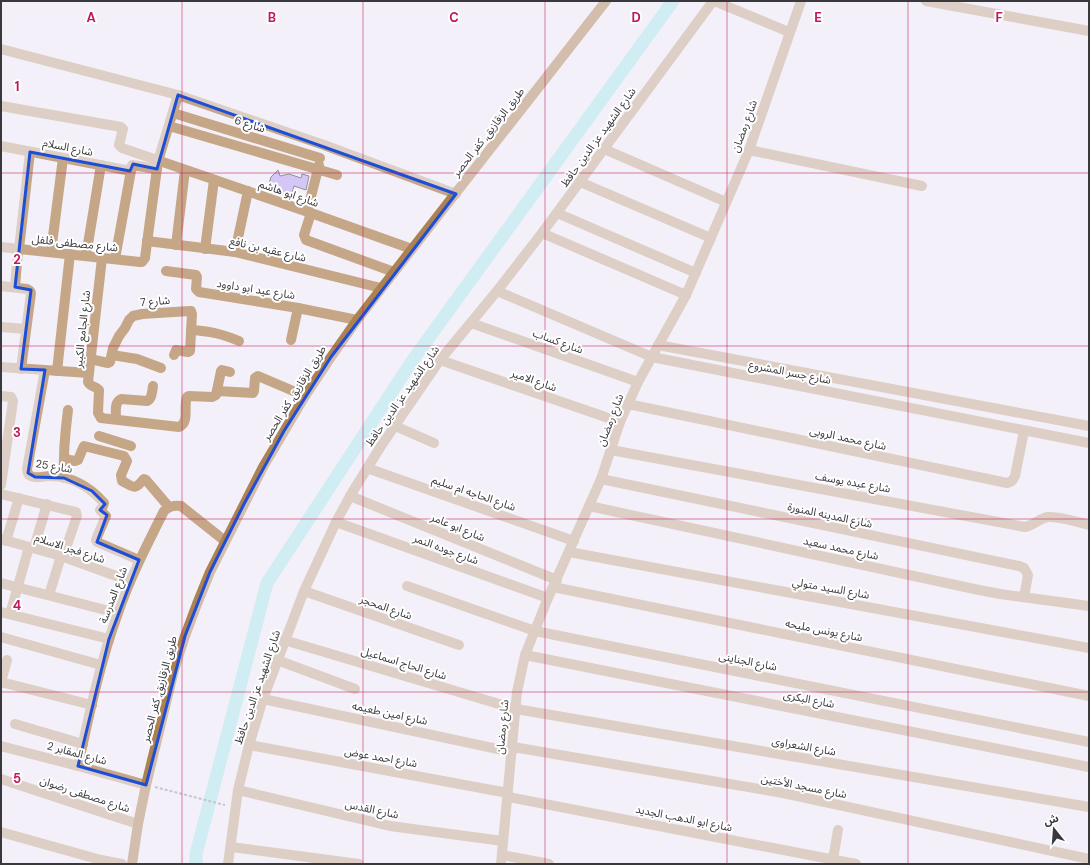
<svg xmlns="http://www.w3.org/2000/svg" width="1090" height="865" viewBox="0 0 1090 865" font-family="'DM Sans','Noto Sans Arabic',sans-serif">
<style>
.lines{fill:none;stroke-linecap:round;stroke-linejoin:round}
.canal{stroke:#a7e8ea;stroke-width:13}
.building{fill:#d5c7f5;stroke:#939098}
.path{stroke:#939198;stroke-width:2;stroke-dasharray:3 2;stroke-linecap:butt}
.street{stroke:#c5a787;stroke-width:10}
.secondary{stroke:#ae8151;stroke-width:10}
.marked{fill:none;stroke:#1d4ed8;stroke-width:3;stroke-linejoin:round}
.grid{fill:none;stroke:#c2185b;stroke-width:1;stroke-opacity:0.55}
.labels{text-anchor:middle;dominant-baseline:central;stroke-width:4;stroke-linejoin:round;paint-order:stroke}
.street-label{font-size:11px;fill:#39383c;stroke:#fff}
.grid-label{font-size:13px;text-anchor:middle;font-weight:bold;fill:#c2185b;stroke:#fff;stroke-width:4;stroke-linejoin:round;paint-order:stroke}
</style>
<rect width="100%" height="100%" fill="#f3f0f9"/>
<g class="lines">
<polyline class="canal" points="196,864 196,854 267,583 412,361 673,1"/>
</g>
<polygon class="building" points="278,170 280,176 289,174 301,178 302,174 309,176 306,190 294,186 291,197 267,190 271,177"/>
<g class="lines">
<polyline class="path" points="155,787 225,805"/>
<g class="street">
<polyline points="714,1 789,32"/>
<polyline points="926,1 1089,31"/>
<polyline points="1,49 178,95 324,145 456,194"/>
<polyline points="1,106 121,127 123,129 119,145 122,148 311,213 412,249"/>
<polyline points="173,113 320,158"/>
<polyline points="169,126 337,175"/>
<polyline points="1,146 131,171"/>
<polyline points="604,149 726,202"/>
<polyline points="749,150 922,186"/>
<polyline points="580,182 711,238"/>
<polyline points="307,212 319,165"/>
<polyline points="311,213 304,235 306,240 394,272"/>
<polyline points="557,213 696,273"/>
<polyline points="542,233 686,295"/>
<polyline points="147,241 235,252 381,288"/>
<polyline points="176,245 185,170"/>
<polyline points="1,247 140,262 142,262 145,258 158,161 178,95"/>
<polyline points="19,249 30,152"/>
<polyline points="205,249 214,180"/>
<polyline points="51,252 63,158"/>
<polyline points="235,252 248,191"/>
<polyline points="86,256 101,165"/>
<polyline points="115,259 132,165 157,169"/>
<polyline points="166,271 196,275 197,277 196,289 199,292 298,308 357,320"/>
<polyline points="1,286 27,289 30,291 31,293 21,369"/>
<polyline points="15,287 18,249"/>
<polyline points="497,291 652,357 1089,443"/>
<polyline points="471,323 638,382"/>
<polyline points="1,327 26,329"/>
<path d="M191,330C210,331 222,334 239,341"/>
<polyline points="291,340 298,308"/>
<polyline points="658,345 1089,426"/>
<polyline points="112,355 137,359 161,368"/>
<polyline points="90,359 108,363 110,362 113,348 119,336 125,328 129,320 133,316 142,314 190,311 191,311 192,314 190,351 188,352 176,350 174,355"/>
<polyline points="440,360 620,422"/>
<polyline points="1,367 89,373"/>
<path d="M45,370L27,469C27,472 28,475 31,476C36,479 44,476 50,476C71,476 90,487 104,503L103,506L100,510L106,516L97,537L96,540L97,542L139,560"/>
<polyline points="57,371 70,254"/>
<polyline points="217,391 253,393 254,391 255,378 258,376 305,396"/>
<polyline points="1,396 11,397 13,401 1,485"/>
<polyline points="628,404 1007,483 1012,481 1015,476 1024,431"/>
<path d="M101,418L179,427C190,422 183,407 187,397L189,396L212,397L216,395L221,371L222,370L230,372"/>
<path d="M101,418L98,413L99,390C96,386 90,387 88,382L102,258"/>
<path d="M116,419C116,412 114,402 121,399L147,401C152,399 152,392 153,386"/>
<polyline points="395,426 434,443"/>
<polyline points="99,436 131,446"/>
<path d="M611,450L1025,527C1034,525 1040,518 1048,517C1059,516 1078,522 1089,525"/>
<path d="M64,459L75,461L78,460L83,448L84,446L124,456L127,461L121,475L122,481C134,487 134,491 144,479L146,480L169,507"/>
<polyline points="367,468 574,541"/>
<path d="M64,478C63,455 65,433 68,410"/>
<polyline points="601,479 1019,566 1024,568 1028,575 1024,597"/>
<polyline points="1,494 76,512 77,516 63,557"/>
<polyline points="350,496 557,580"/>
<polyline points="589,506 979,590 1000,594 1089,606"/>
<polyline points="336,522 548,598"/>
<polyline points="1,539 61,556 130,581"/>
<polyline points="6,541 19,498"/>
<polyline points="34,548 47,504"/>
<polyline points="569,552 1089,648"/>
<polyline points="1,583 117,613"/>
<polyline points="407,586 535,631 1089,742"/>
<polyline points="553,587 1089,696"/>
<polyline points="304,591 459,645"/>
<polyline points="49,595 61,556"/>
<polyline points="1,612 109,639"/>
<polyline points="10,614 29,547"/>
<polyline points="1,637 101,665"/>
<polyline points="284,640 516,709 1089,807"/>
<polyline points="525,655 1089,767"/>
<polyline points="277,660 355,689"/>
<polyline points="1,682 92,705"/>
<polyline points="1,682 7,660"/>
<polyline points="263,699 512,752"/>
<polyline points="15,724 83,744"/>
<polyline points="249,745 508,793"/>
<polyline points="1,746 78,766 146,785"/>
<polyline points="513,747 783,793 1089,859"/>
<path d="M78,766C89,715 100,662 118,613C130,578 147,545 164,511C170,506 174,505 181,506L225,541"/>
<polyline points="1,779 138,824"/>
<polyline points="238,790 390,826 503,841"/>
<polyline points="508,797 856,864"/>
<polyline points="1,832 101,860 122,864"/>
<polyline points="231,847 359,864"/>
<polyline points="502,855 549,864"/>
<polyline points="833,859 838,830"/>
<polyline points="228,864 238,790 249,745 263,699 304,591 336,522 350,496 381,446 440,360 497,291 542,233 713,1"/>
<polyline points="501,864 517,692 525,655 548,598 601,479 620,422 638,382 686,295 749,150 801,1"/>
</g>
<polyline class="secondary" points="132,864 138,824 146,785 174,670 185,636 197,604 210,572 263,467 305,396 331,357 357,320 412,249 606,1"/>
</g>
<path d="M0 0H1090V865H0ZM178,95L456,194L331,357L284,431L244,504L210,572L185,636L146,785L78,766L109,639L139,560L97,542L107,515L100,510L105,504L92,491L64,478L35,477L28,473L45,370L21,369L31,290L15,287L30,152L130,171L133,164L157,169Z" fill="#f3f0f9" fill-opacity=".55" fill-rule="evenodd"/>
<path class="marked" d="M178,95L456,194L331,357L284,431L244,504L210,572L185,636L146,785L78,766L109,639L139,560L97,542L107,515L100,510L105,504L92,491L64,478L35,477L28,473L45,370L21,369L31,290L15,287L30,152L130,171L133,164L157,169Z"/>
<path class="grid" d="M182,1V864M363,1V864M545,1V864M727,1V864M908,1V864M1,173H1089M1,346H1089M1,519H1089M1,692H1089"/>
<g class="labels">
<g class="street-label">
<text transform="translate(250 124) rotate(17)">شارع 6</text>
<text transform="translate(744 126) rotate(-70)">شارع رمضان</text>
<text transform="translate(488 132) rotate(-52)">طريق الزقازيق, كفر الحصر</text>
<text transform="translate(598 137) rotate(-54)">شارع الشهيد عز الدين حافظ</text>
<text transform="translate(68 147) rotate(11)">شارع السلام</text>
<text transform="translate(289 193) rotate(19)">شارع ابو هاشم</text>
<text transform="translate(75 243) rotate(6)">شارع مصطفى فلفل</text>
<text transform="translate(268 249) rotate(13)">شارع عقبه بن نافع</text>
<text transform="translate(256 289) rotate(9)">شارع عيد ابو داوود</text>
<text transform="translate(155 301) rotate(-5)">شارع 7</text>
<text transform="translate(82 329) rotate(-84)">شارع الجامع الكبير</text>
<text transform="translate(558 341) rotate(20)">شارع كساب</text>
<text transform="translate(790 372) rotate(11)">شارع جسر المشروع</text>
<text transform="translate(534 380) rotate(19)">شارع الامير</text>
<text transform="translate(294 393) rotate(-58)">طريق الزقازيق, كفر الحصر</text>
<text transform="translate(402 396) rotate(-55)">شارع الشهيد عز الدين حافظ</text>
<text transform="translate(610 420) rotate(-69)">شارع رمضان</text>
<text transform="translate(848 438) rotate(12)">شارع محمد الروبى</text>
<text transform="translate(54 466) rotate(9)">شارع 25</text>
<text transform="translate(853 482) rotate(10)">شارع عبده يوسف</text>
<text transform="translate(474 493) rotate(19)">شارع الحاجه ام سليم</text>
<text transform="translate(830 515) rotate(12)">شارع المدينه المنورة</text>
<text transform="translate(458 527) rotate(22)">شارع ابو عامر</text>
<text transform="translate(70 548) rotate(18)">شارع فجر الاسلام</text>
<text transform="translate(841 548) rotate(12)">شارع محمد سعيد</text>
<text transform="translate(446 549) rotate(20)">شارع جوده النمر</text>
<text transform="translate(831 588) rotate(10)">شارع السيد متولي</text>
<text transform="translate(113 595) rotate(-69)">شارع المدرسة</text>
<text transform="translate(386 607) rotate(19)">شارع المحجر</text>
<text transform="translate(824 630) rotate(11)">شارع يونس مليحه</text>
<text transform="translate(748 661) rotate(11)">شارع الجناينى</text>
<text transform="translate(404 663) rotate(17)">شارع الحاج اسماعيل</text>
<text transform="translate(257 687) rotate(-71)">شارع الشهيد عز الدين حافظ</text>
<text transform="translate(159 689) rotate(-75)">طريق الزقازيق, كفر الحصر</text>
<text transform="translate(809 699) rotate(11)">شارع البكرى</text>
<text transform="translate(390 713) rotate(12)">شارع امين طعيمه</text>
<text transform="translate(502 727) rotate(-85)">شارع رمضان</text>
<text transform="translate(804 746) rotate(10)">شارع الشعراوى</text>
<text transform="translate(77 753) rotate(15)">شارع المقابر 2</text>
<text transform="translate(381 757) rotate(10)">شارع احمد عوض</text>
<text transform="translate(804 786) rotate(11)">شارع مسجد الأختين</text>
<text transform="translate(85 794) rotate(18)">شارع مصطفى رضوان</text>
<text transform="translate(372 809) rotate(12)">شارع القدس</text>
<text transform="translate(684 818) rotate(11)">شارع ابو الدهب الجديد</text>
</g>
</g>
<g class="grid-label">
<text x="91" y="22">A</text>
<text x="272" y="22">B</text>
<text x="454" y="22">C</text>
<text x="636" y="22">D</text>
<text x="818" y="22">E</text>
<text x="999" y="22">F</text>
<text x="17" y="91">1</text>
<text x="17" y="264">2</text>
<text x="17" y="437">3</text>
<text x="17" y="610">4</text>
<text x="17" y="783">5</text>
</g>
<rect width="1090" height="865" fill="none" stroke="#39383c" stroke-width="4"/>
<g transform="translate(1054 829) rotate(343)" stroke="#ffffff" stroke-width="3" paint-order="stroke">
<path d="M0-3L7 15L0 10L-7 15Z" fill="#39383c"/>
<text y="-6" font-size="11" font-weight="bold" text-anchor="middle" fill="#39383c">ش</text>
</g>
</svg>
